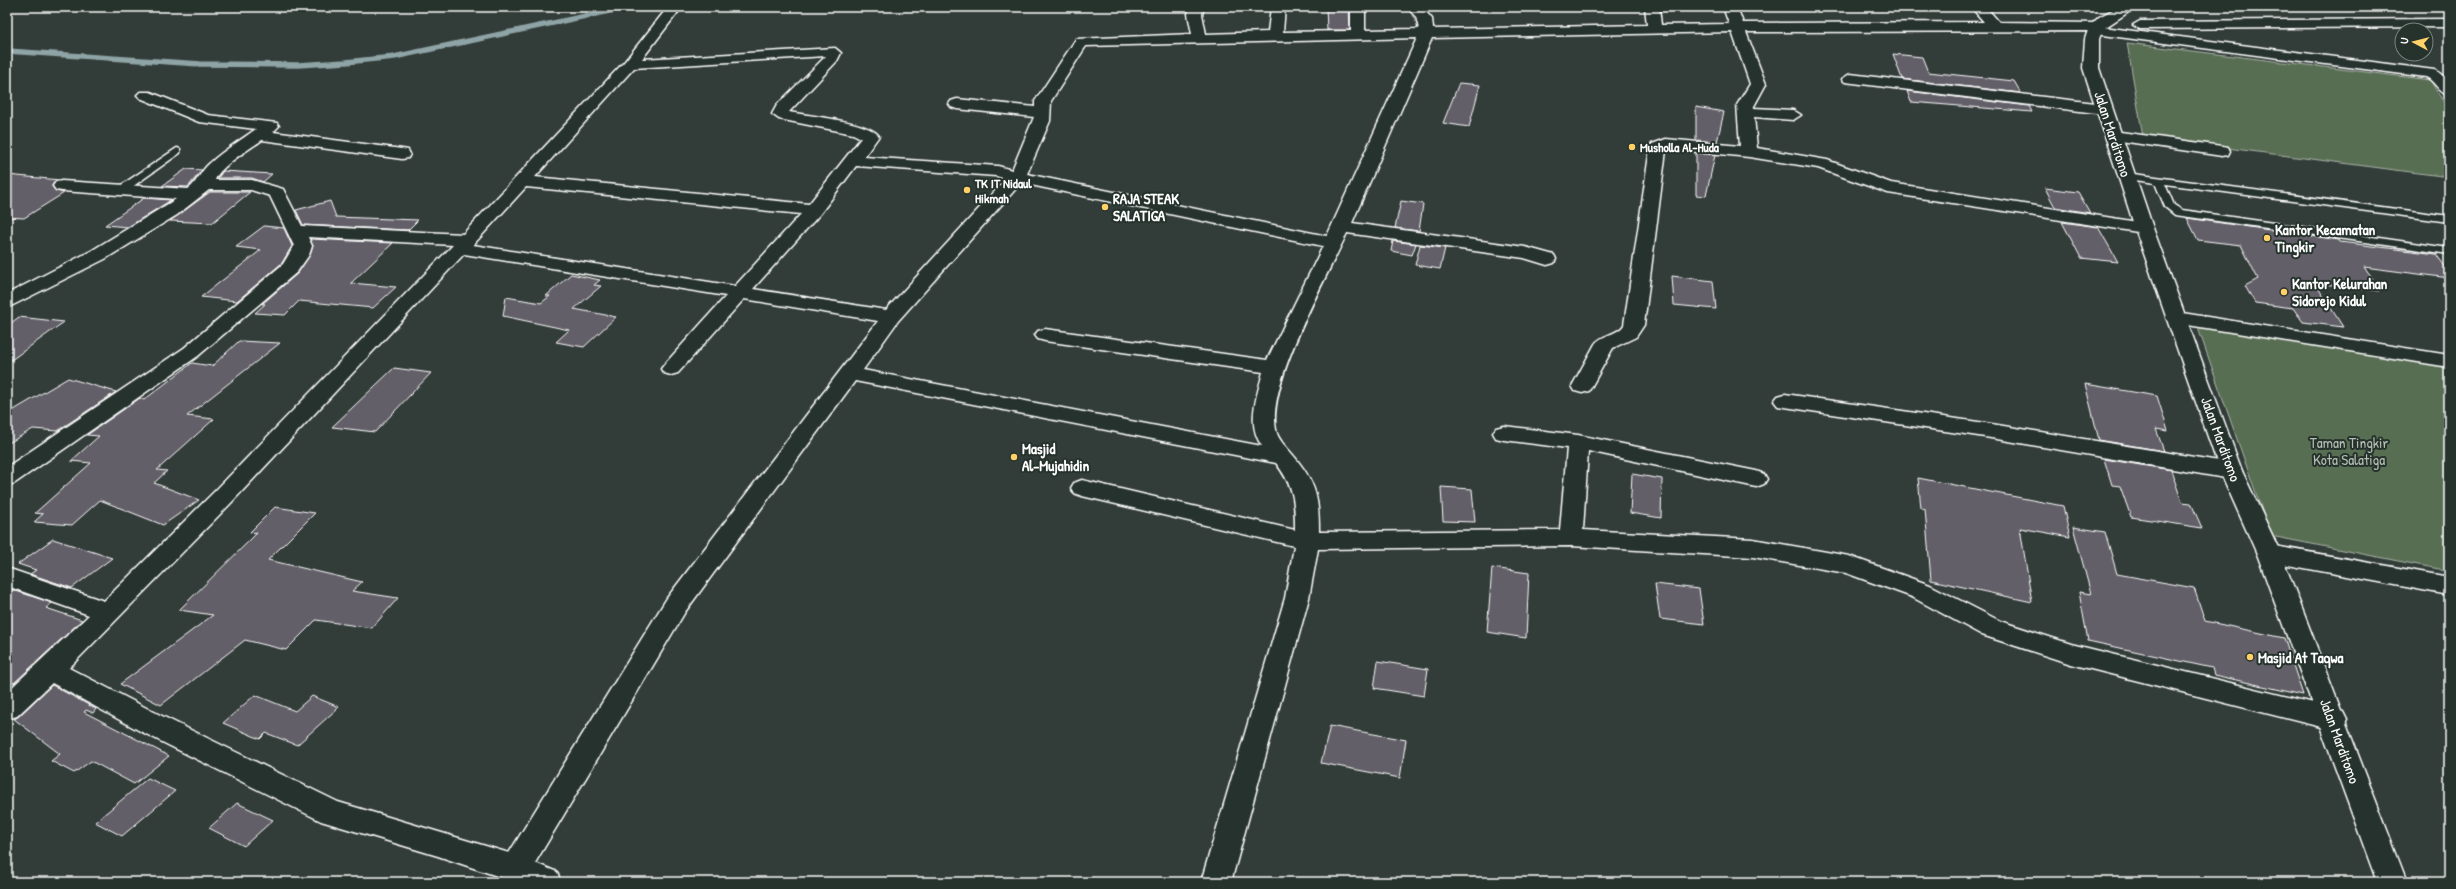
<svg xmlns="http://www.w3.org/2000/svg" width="2456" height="889" viewBox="0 0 2456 889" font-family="'Patrick Hand',sans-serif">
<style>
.green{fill:#596e53;stroke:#acb6a9}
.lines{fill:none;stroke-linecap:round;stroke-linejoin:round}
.stream{stroke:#8fa4a6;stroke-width:5.5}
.building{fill:#625e68;stroke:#fff}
.service-casing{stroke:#fff;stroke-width:3}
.minor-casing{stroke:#fff;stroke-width:3}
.tertiary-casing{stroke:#fff;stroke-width:3}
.service{fill:#26332d;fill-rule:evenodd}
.minor{fill:#26332d;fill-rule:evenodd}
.tertiary{fill:#26332d;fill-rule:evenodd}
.poi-dot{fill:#ffd166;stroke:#26332d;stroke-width:1.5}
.labels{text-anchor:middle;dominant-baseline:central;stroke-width:4;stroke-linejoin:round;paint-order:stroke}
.far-poi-label{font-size:13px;font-weight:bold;fill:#fff;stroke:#26332d;text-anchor:start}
.street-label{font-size:15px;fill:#fff;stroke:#26332d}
.poi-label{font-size:15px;font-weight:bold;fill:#fff;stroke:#26332d;text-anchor:start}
.park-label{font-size:15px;fill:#b4beb2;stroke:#26332d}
</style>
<rect width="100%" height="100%" fill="#323c39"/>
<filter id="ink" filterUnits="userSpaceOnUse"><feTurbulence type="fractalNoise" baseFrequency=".025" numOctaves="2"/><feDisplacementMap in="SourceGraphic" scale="8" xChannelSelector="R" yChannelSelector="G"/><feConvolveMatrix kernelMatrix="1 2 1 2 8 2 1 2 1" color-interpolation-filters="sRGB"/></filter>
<g filter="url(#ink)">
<g class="green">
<polygon points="2127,43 2430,80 2449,111 2449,177 2143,137"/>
<polygon points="2197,325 2449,367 2449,571 2271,536"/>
</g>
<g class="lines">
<polyline class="stream" points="7,51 200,64 298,65 346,62 394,57 628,7"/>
</g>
<g class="building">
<polygon points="1326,7 1349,7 1350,30 1327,30"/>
<polygon points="1893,54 1922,57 1928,72 2014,81 2021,93 1902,79"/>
<polygon points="1459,83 1480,85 1469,127 1443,123"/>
<polygon points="1907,91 2029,106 2032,112 1911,102"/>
<polygon points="1696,107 1724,112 1717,142 1696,140"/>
<polygon points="1696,153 1715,155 1706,196 1696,195"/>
<polygon points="186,169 202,170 188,187 162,186"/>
<polygon points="223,171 272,174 263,182 252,178 218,178"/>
<polygon points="7,175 60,180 55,181 52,186 56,191 64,193 24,218 7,217"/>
<polygon points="2045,188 2078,192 2090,213 2055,207"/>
<polygon points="210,192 250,192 212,223 170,221"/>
<polygon points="144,198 171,200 128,227 105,225"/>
<polygon points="330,201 336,217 418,220 408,230 303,225 296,210"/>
<polygon points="1401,201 1423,204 1419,231 1395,228"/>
<polygon points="2187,218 2339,240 2340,242 2436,254 2449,272 2449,278 2364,267 2380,291 2315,283 2343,327 2303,322 2293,308 2255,303 2245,286 2258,279 2241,245 2198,240"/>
<polygon points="2062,222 2098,227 2118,262 2081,258"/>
<polygon points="264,226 284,228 292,246 282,263 237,301 201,297 261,250 236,247"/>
<polygon points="310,239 393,243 351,283 396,287 373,308 299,301 285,315 255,313 265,304 262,304 298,273 310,255 313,246"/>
<polygon points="1393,241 1416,244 1412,255 1391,251"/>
<polygon points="1420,245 1445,248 1440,269 1415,265"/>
<polygon points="571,274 600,280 594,285 601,286 574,309 616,317 584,347 556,342 569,330 503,316 506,297 541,303 550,296 546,296"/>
<polygon points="1672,276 1713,281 1716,309 1674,305"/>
<polygon points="19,317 64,322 7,363 7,326"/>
<polygon points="239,341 280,343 187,416 214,419 157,470 167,471 154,483 199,500 163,525 100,500 72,525 34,522 43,514 35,513 91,463 71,461 99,436 87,435 140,398 144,400 192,363 212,366"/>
<polygon points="394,368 431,373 375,432 332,427"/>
<polygon points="68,378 116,392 57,431 33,429 7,444 7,414"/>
<polygon points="2085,384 2157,396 2168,431 2156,429 2164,451 2099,440"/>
<polygon points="2104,459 2171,470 2182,502 2191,503 2202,528 2131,517 2120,486 2112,485"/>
<polygon points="1632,474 1662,479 1661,518 1630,513"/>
<polygon points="1918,478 2063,506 2070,537 2020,528 2032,602 1931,580 1925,509 1921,508"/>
<polygon points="1441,487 1472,489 1475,522 1443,521"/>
<polygon points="275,507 315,513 268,560 362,582 352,591 398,598 372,628 316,620 286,650 245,640 161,705 120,684 213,615 179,610 257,533 250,532"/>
<polygon points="2073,527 2105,532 2117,574 2194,588 2205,621 2284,638 2303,695 2214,675 2212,668 2088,641 2079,592 2091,594"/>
<polygon points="53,539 112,558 72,588 30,574 36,570 18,564"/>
<polygon points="1492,568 1529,573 1526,638 1487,632"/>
<polygon points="1655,584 1699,589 1704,624 1660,619"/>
<polygon points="10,589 52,603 46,608 82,620 14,683 7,680 7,591"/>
<polygon points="1378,661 1428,669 1424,696 1374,688"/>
<polygon points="52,685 96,709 93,713 86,710 84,712 169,756 134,784 91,761 74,773 51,761 60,754 14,719 18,717"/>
<polygon points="255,695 295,711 312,696 339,707 297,745 266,733 260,739 223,723"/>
<polygon points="1330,726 1406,740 1400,778 1321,763"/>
<polygon points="148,778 175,791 122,836 95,822"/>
<polygon points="237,803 273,820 244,846 209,828"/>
</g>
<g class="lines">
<g class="service-casing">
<g id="service">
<polygon points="177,148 180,149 180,153 125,192 117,192 117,188"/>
<polygon points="2126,173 2449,216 2449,222 2165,184 2174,205 2182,210 2449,248 2449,254 2175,215 2165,207 2155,183 2122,178 2122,174"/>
</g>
</g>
<g class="minor-casing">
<g id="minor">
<path d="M668,7H682L642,59L835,48L841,53L837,61L789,112C808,116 869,121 879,136L864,157L998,166L1012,170L1034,117L957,109L951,107L949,104L951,101L957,99L1035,107V101L1076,39L1192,34L1188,14L1190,7H1204L1202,14L1206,34L1268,32L1271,7H1285L1283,32L1351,31V7H1365V30L1419,29L1416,17L1407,7H1422L1432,19L1433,29L1647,25L1645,7H1659L1661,25L1729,24L1723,7H1737L1743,23L1984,22L1971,7H1986L1999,22L2096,23L2103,27L2434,70C2448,76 2449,81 2449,96C2439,93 2435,81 2426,77L2095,34L2089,31L1746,32L1766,84L1753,108L1793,110L1801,115L1793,120L1754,117L1757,148L1827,160L1891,183L2144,223L2150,224L2153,228L2150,232L2144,233L1888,193L1818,168L1749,157L1668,149L1666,150L1644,325L1636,337L1613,348L1589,391L1582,393L1575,391L1572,386L1595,344C1602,334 1618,335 1624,325L1650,148L1652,144L1666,139L1740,146L1737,105L1750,84L1732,32L1432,38L1352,223L1525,247L1554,255L1556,259L1554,263L1547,265L1524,258L1347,233C1328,275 1260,394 1278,436C1282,444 1291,452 1297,460C1317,485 1319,501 1319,532L1560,530L1567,448L1504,440L1496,438L1493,433L1496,428L1504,426L1578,435L1756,471L1764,474L1767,479L1764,484L1756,487L1588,451L1583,530L1753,539L1849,556L1930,585L2000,621L2071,644L2333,708L2343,711L2347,719L2343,727L2333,730L2071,664L1982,635L1912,597L1846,573L1753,557L1571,546L1318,549L1309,598L1231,882H1201L1285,598L1294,546L1082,496L1074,493L1071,488L1074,483L1082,480L1295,530C1295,500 1294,487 1276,463L855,381L685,612L535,863L557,872L561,882H515L438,856L321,821L140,731L52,683L17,716L7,719V692L89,615L7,586V568L104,601L215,491L453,245L308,237L312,246L309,255L297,272L198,356L15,483L7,486V467L184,348L283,264L294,246L270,196L251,190H209L177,215L105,259L7,308V294L91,251L176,199L62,191L56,190L53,186L56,182L62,181L188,189C198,182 200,171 210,163C224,150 241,140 256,129L199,122L140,98L137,95L140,92H150L208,115L277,123L279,126L273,132L402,149L408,150L410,154L408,158L402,159L262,140C250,149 220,166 215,180H252L283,189L302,226L463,234L625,61ZM1417,38L1327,236L1027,174L1050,121L1051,101L1086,46ZM826,56L777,105L772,114L779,119L853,134L861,138L809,204L535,177L634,68ZM856,166L996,176L1006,179L886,310L753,289L820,214ZM1021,183L1323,246L1267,360L1045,329L1038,331L1035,335L1038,339L1045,341L1263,372C1257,396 1246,424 1262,446L863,370L898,321ZM526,187L801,214L735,286L473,245ZM464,254L726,296L664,365L661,369L664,373L671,375L678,373L744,299L878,321L667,598L509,853L338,802L160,715L69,668L231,503Z"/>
<polygon points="2449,19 2449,27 2140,29 2133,25 2140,21"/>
<polygon points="1850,74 2104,104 2112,109 2104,114 1845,82 1842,79"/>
<polygon points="2113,131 2222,146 2228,147 2230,151 2228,155 2222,156 2107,139 2105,136 2107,133"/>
<polygon points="2176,312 2449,355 2449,367 2169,322 2166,318 2169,314"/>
<polygon points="1785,394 1985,423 2231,463 2239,466 2242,471 2239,476 2231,479 1985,437 1778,406 1774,401 1778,396"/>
<polygon points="2269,545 2449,577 2449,595 2261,560 2257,554 2261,548"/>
</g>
</g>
<g class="tertiary-casing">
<polygon id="tertiary" points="2118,7 2136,7 2103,29 2099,39 2099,68 2153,228 2242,471 2281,554 2407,882 2377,882 2257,554 2220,471 2135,228 2083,68 2085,39 2089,27 2099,17"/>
</g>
<use href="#service" class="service"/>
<use href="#minor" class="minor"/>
<use href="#tertiary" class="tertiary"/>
</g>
</g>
<g class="poi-dot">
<circle cx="1632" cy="147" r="4"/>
<circle cx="967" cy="190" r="4"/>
<circle cx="1105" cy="207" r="4"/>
<circle cx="2267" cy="238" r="4"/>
<circle cx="2284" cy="292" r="4"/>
<circle cx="1014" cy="457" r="4"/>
<circle cx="2250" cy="657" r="4"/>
</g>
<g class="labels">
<g class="far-poi-label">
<text x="1640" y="147">Musholla Al-Huda</text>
<text x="975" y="183">TK IT Nidaul<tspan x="975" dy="15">Hikmah</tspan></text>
</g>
<g class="street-label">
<text transform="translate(2113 134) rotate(72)">Jalan Marditomo</text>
<text transform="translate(2221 439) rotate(70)">Jalan Marditomo</text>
<text transform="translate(2340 741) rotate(70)">Jalan Marditomo</text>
</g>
<g class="poi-label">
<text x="1113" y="198">RAJA STEAK<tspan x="1113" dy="17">SALATIGA</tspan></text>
<text x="2275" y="229">Kantor Kecamatan<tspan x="2275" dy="17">Tingkir</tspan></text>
<text x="2292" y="283">Kantor Kelurahan<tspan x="2292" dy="17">Sidorejo Kidul</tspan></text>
<text x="1022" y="448">Masjid<tspan x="1022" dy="17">Al-Mujahidin</tspan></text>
<text x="2258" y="657">Masjid At Taqwa</text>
</g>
<g class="park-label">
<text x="2349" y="442">Taman Tingkir<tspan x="2349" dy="17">Kota Salatiga</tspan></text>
</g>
</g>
<rect width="2456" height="889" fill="none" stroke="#26332d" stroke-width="24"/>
<rect x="12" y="12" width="2432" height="865" fill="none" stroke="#fff" stroke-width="1.5" filter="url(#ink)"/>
<g transform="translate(2414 42) rotate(277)"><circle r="19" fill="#26332d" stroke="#7d8581"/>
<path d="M0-3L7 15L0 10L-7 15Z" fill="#ffd166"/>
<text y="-6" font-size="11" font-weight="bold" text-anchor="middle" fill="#ffffff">U</text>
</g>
</svg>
